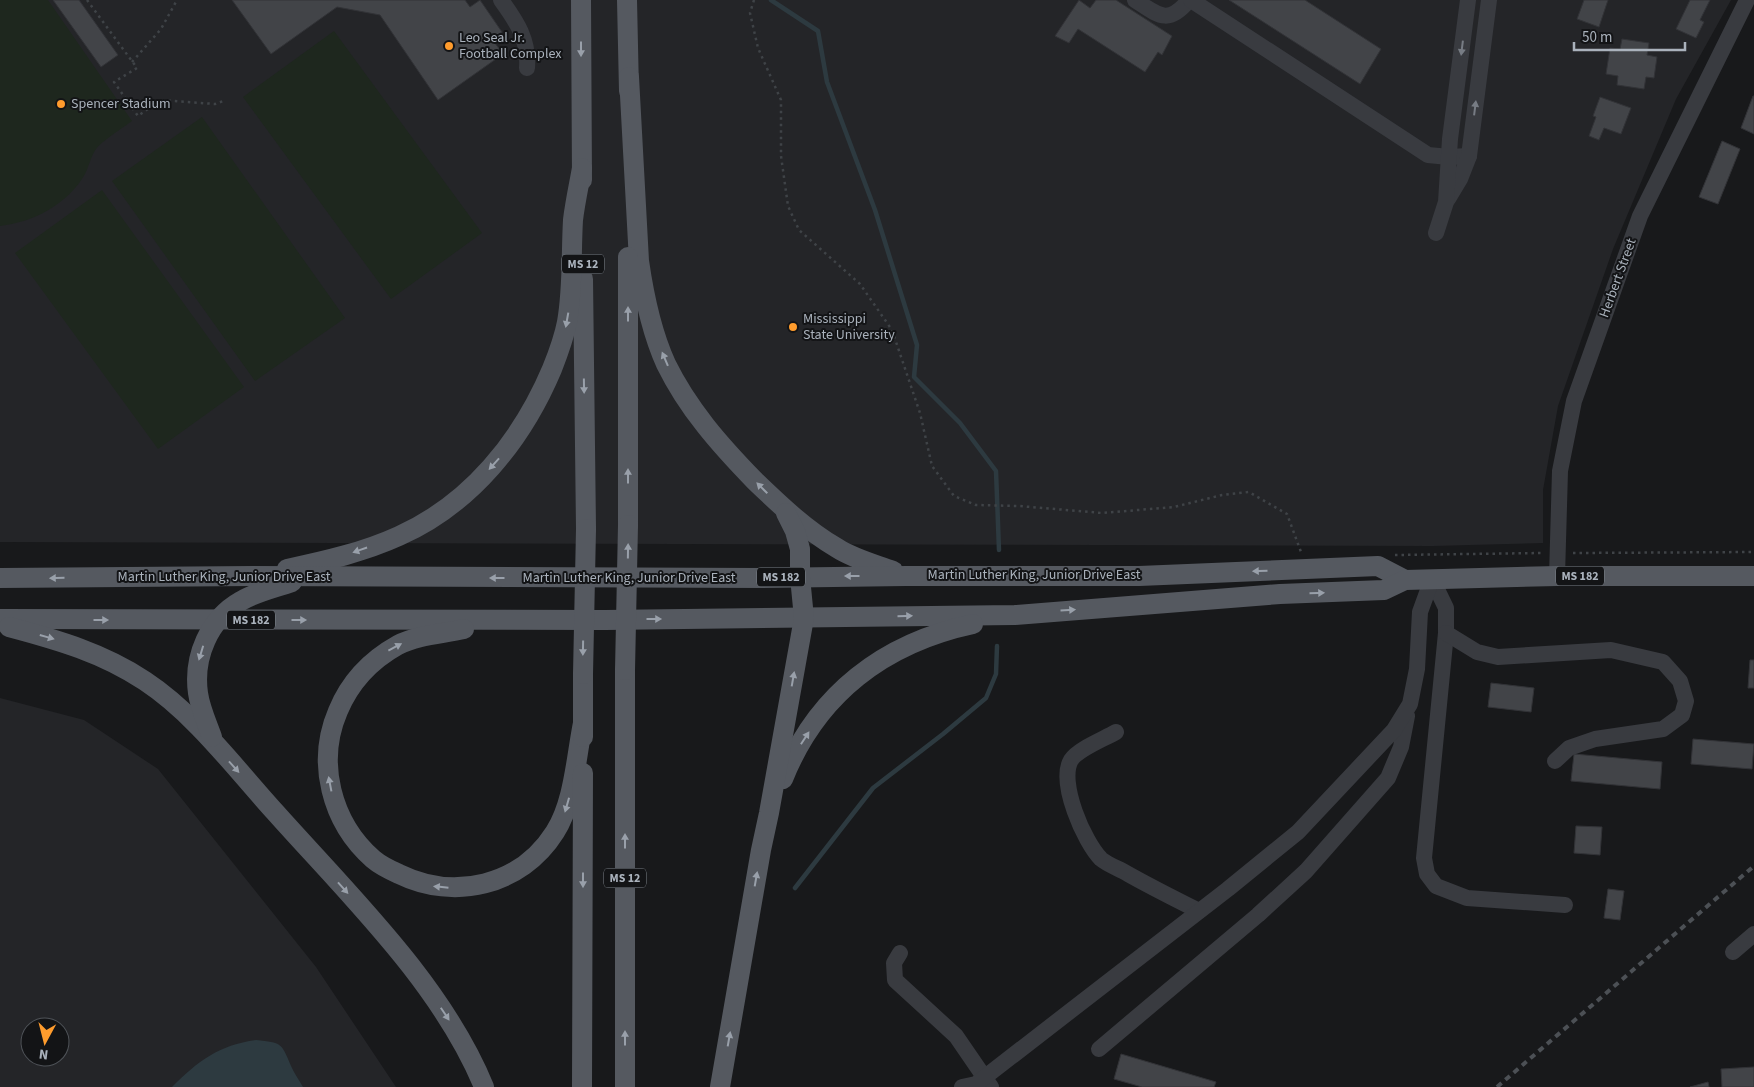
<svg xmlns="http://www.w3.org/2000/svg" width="1754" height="1087" viewBox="0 0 1754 1087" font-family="'Source Sans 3',sans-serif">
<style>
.built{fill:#242528;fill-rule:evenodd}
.green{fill:#1e271e}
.water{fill:#2d3a40}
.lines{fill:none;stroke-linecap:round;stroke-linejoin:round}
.stream{stroke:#2d3a40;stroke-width:4.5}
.building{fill:#424448;stroke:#323337}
.path{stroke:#3f4347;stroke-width:2.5;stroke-dasharray:2.5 4;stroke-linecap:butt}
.minor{stroke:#393b40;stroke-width:16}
.major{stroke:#555960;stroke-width:20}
.rail{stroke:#4c5055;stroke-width:4;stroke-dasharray:6 5;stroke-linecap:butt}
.major-bridge{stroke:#555960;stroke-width:20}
.oneway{fill:#777c84}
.oneway2{fill:#99a0aa}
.poi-dot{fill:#ff9c2d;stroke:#131416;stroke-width:2}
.labels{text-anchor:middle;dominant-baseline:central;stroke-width:4;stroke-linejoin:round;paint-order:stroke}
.shield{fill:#131416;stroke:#7d838a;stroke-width:1}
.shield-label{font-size:12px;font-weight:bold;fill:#aab2bc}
.poi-label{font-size:14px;fill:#aab2bc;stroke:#131416;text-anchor:start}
.street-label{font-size:14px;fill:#aab2bc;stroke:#131416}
</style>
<rect width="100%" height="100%" fill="#18191b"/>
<g class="built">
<polygon points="0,0 1731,0 1676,99 1613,249 1558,406 1543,490 1543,543 1433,546 0,542"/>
<path d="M0,698L84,720L158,769L316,967L396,1087H0ZM30,1027H60V1057H30Z"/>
</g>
<g class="green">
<path d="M0,0H48L132,121C124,127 102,141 96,149C91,156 89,166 85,174C68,204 34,222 0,226Z"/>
<polygon points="334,31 482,233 391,299 243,97"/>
<polygon points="202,117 345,318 255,381 112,181"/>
<polygon points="102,190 244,387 158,449 15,253"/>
</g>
<path class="water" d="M256,1040C282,1043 281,1042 291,1066C294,1073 299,1080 303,1087H172C198,1061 219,1045 256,1040Z"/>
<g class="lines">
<g class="stream">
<polyline points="771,0 818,31 827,82 875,210 917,345 914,377 960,423 996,471 999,550"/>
<polyline points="795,888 873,788 943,734 986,698 996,674 997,646"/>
</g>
</g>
<g class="building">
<polygon points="53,0 79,0 118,55 101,67"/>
<polygon points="232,0 465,0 470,7 480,0 502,32 492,39 503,54 438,100 380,15 337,7 271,54"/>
<polygon points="1079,0 1090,8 1096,0 1116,0 1172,36 1162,55 1158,52 1145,72 1078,29 1069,43 1055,36"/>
<polygon points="1229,0 1305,0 1381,49 1360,84"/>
<polygon points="1584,0 1608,0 1599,27 1577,19"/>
<polygon points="1690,0 1710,0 1700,20 1704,22 1696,38 1676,29"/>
<polygon points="1622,39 1649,43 1647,55 1657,57 1654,78 1646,77 1644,89 1617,85 1618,76 1606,74 1610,48 1620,49"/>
<polygon points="1753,96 1754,96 1754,134 1741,128"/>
<polygon points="1600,97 1631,108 1621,134 1604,128 1599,140 1589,136 1596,117 1593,116"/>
<polygon points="1722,141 1740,149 1718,204 1699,197"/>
<polygon points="1750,660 1754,660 1754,688 1748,688"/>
<polygon points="1491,683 1534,688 1531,712 1488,707"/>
<polygon points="1693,739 1754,744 1752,769 1691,764"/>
<polygon points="1574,754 1662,762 1660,789 1571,781"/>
<polygon points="1576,826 1602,827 1600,855 1574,853"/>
<polygon points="1608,889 1624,891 1620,920 1604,918"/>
<polygon points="1121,1054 1216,1082 1214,1087 1142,1087 1114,1079"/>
<polygon points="1754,1067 1754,1087 1722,1087 1721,1069"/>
<polygon points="1708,1082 1709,1087 1690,1087"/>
</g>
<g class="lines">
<g class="path">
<polyline points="87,0 137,68 114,82 138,116 160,100 215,104 226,100"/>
<polyline points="754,0 750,13 758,48 781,100 781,156 788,206 799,230 860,284 892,330 920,413 932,466 954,496 976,505 1019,506 1102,513 1174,507 1222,495 1249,492 1287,514 1301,552"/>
<polyline points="132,62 161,29 177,0"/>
<polyline points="1573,553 1754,552"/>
<polyline points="1395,555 1542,553"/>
</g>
<g class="minor">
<path d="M501,0C517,22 529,40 527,68"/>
<path d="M1135,0C1158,15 1168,26 1189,0"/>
<polyline points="1191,0 1428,155 1449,157 1469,156"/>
<polyline points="1448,199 1460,179 1469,156 1489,0"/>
<polyline points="1436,233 1446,202 1450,139 1468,0"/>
<polyline points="1557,576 1560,471 1574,401 1640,216 1747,0"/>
<polyline points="1432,579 1446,608 1446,633 1424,858 1427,874 1436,886 1467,898 1565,905"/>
<polyline points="1446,633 1477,652 1498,657 1611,650 1663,662 1680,681 1686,701 1682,715 1663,729 1595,739 1569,748 1555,761"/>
<path d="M1116,732C1104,739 1078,749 1071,760C1058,782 1084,842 1101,859C1108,865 1120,869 1128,874C1151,887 1175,899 1199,911"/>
<polyline points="1733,952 1754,934"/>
<polyline points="900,953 894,963 895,980 956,1036 991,1087"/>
<polyline points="1099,1049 1258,915 1306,871 1388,778 1401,747 1407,716"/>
<polyline points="962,1087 976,1084 985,1077 1228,889 1298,832 1394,730 1410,704 1417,669 1420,612 1432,579"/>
</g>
<g class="major">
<polyline points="581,0 582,180"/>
<polyline points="627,0 629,91"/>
<path d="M629,77L639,261C644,296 651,331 666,364C688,409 720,445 755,481C780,505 806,530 837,548C854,559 874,564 893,571"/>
<polyline points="583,279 586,529"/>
<polyline points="628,525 628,257"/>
<path d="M287,569C325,561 364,552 399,536C471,504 522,440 552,369C558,354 564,338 567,322C573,289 571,254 573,220C575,203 579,185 582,168"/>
<polyline points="0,578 253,576 762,578 906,576 1139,576 1378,566 1405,580"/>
<polyline points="0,619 605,620 1015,615 1280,594 1384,590 1405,580 1557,576 1754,576"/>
<path d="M9,627C58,640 103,653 145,681C195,714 235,768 275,812C348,894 442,984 484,1087"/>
<path d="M464,629C442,634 418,635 398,645C371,660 350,682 338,711C316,762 331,822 373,859C380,865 390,870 399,874C454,901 521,886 555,832C574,802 576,758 583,723"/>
<path d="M212,737C207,723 200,708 198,693C193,657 209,619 241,601C256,592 275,588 292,582"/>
<polyline points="583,737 583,674"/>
<path d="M783,779C817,694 884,643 973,624"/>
<polyline points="582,1087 583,773"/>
<polyline points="625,1087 625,670"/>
<polyline points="720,1087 761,850 769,813 804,618 800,577 800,549 795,531 786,513"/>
</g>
<polyline class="rail" points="1497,1087 1754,866"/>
<g class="major-bridge">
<polyline points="625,670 628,525"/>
<polyline points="583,674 586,529"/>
</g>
</g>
<defs><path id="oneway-solid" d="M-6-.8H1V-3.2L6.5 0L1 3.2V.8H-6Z" transform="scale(1.25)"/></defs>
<g class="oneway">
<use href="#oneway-solid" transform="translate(1462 48) rotate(97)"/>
<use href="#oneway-solid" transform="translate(1475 108) rotate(-83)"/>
</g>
<g class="oneway2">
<use href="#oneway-solid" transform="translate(581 49) rotate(90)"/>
<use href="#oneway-solid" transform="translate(628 314) rotate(-90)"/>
<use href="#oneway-solid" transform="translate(567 320) rotate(100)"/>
<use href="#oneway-solid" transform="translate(665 359) rotate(-113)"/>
<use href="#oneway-solid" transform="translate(584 386) rotate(89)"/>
<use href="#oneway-solid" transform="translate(494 464) rotate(132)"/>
<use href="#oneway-solid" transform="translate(628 476) rotate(-90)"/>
<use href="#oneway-solid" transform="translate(762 488) rotate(-135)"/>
<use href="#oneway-solid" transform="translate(360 550) rotate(161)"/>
<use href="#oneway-solid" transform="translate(628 551) rotate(-89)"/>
<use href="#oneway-solid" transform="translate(1260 571) rotate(178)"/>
<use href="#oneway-solid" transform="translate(852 576) rotate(180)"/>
<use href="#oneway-solid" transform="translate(57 578) rotate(179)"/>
<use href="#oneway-solid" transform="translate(497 578) rotate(-180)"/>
<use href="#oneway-solid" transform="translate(1317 593) rotate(-2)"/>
<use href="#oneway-solid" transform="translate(1068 610) rotate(-4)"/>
<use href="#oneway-solid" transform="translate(905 616) rotate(-1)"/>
<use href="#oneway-solid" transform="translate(654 619)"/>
<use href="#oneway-solid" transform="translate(101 620)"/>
<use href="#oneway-solid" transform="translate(299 620)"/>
<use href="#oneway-solid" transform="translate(47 637) rotate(16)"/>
<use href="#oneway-solid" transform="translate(395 647) rotate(-28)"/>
<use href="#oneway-solid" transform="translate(583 648) rotate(91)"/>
<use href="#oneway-solid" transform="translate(201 653) rotate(107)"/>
<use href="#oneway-solid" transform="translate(793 679) rotate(-80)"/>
<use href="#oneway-solid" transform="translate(805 738) rotate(-57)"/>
<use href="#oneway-solid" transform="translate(234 767) rotate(48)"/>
<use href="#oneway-solid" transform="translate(330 784) rotate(-101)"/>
<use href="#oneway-solid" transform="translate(567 805) rotate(106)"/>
<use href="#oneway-solid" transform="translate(625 841) rotate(-90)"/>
<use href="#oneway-solid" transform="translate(756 879) rotate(-80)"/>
<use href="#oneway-solid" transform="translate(583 880) rotate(90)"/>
<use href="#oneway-solid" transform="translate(441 887) rotate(-174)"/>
<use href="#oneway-solid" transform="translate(343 888) rotate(48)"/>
<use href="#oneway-solid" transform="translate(445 1014) rotate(56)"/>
<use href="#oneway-solid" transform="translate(625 1038) rotate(-90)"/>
<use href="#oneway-solid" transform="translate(729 1039) rotate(-80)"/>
</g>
<g class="poi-dot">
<circle cx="449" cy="46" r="5"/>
<circle cx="61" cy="104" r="5"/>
<circle cx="793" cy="327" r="5"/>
</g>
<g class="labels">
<g class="shield">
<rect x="562" y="254.5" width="42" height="19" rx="4"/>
<rect x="1556" y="566.5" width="48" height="19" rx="4"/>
<rect x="757" y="567.5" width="48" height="19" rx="4"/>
<rect x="227" y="610.5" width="48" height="19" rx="4"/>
<rect x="604" y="868.5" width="42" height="19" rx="4"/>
</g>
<g class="shield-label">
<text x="583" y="264">MS 12</text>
<text x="1580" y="576">MS 182</text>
<text x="781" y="577">MS 182</text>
<text x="251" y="620">MS 182</text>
<text x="625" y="878">MS 12</text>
</g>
<g class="poi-label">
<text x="459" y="38">Leo Seal Jr.<tspan x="459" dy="16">Football Complex</tspan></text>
<text x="71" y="104">Spencer Stadium</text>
<text x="803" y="319">Mississippi<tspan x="803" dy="16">State University</tspan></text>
</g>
<g class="street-label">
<text transform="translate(1618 278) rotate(-70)">Herbert Street</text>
<text x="1034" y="575">Martin Luther King, Junior Drive East</text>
<text x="224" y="577">Martin Luther King, Junior Drive East</text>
<text x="629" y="578">Martin Luther King, Junior Drive East</text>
</g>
</g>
<g transform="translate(45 1042) rotate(187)"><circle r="24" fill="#131416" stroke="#4f5358"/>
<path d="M0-4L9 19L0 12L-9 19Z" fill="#ff9c2d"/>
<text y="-8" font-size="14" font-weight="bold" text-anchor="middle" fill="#aab2bc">N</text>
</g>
<path d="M1574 42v8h111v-8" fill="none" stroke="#aab2bc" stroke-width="2.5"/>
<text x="1582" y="42" font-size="15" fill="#aab2bc" stroke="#131416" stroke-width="4" paint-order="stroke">50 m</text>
</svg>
